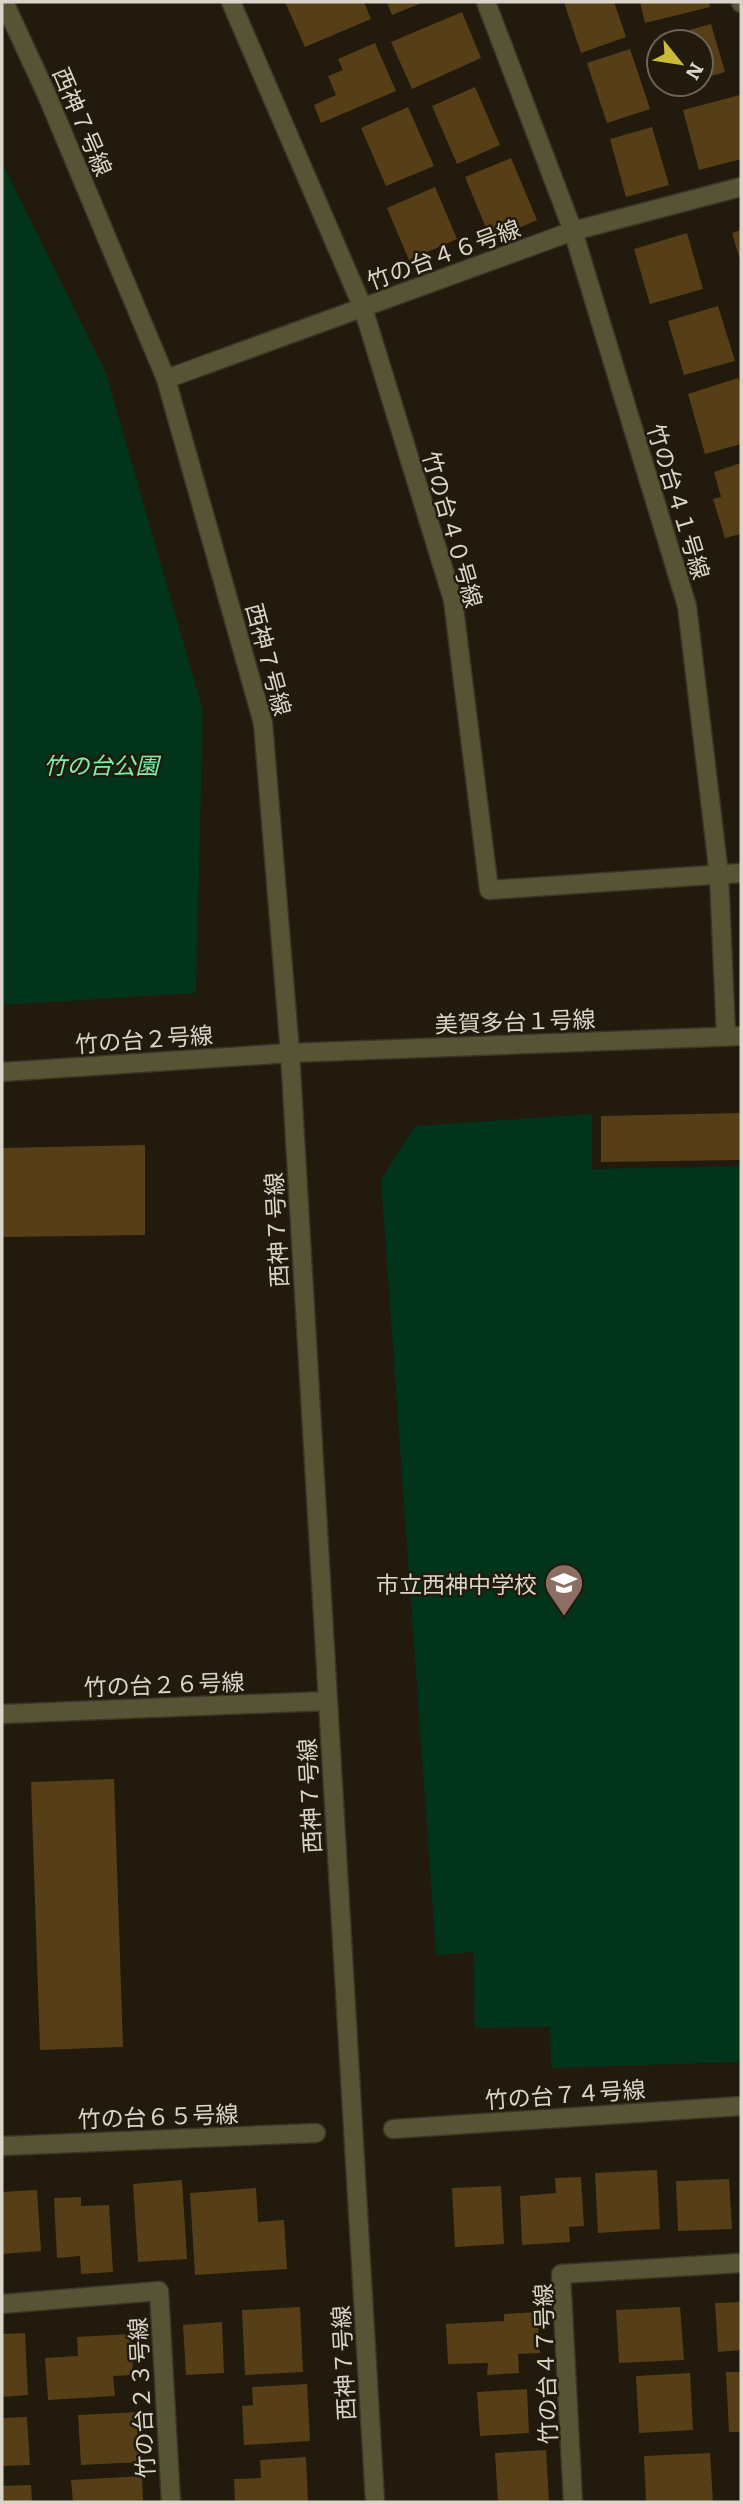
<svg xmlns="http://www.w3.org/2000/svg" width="743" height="2504" viewBox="0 0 743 2504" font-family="Literata,'Noto Sans JP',serif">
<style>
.green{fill:#01341a}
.building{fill:#563f16}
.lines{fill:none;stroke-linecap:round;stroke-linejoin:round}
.minor-casing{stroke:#3c3427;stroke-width:21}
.minor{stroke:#555535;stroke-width:18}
.labels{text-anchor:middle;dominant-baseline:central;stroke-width:5;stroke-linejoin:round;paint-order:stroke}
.street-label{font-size:23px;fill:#dad4cb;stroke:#221a0c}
.park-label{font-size:23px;font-style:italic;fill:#81edaa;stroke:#221a0c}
.poi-label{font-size:23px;fill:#dad4cb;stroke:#221a0c;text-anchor:end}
</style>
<rect width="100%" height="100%" fill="#221a0c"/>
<g class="green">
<polygon points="2,162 106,373 203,711 196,993 2,1005"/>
<polygon points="592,1114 592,1169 741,1166 741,2062 551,2068 550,2027 475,2028 473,1952 436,1955 381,1180 415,1126"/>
</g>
<g class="building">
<polygon points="285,2 364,2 371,19 305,47"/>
<polygon points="387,2 424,2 392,15"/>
<polygon points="564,2 614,2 626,37 581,53"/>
<polygon points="640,2 709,2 710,7 645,23"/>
<polygon points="462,12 481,58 412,89 391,42"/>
<polygon points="711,24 725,72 701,79 701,42 659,42 658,54 654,40"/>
<polygon points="375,43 396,91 321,123 314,105 336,95 328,76 343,70 338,59"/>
<polygon points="630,49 650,109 607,123 587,63"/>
<polygon points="475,87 500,145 457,164 432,106"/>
<polygon points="740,95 741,159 699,170 683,110"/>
<polygon points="408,107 434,166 386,186 361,128"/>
<polygon points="652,127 669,185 626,197 610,139"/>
<polygon points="511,158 537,220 491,240 465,177"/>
<polygon points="435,187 457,239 409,260 387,208"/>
<polygon points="741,230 741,263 732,233"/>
<polygon points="687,233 703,289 650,304 634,249"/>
<polygon points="718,306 735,361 684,375 668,321"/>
<polygon points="738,378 741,388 741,444 705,454 688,394"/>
<polygon points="741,463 741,534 725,538 713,499 721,497 714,472"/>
<polygon points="741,1113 741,1160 601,1162 601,1116"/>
<polygon points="145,1145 145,1235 2,1237 2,1148"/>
<polygon points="114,1779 123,2047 40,2050 31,1782"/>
<polygon points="657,2170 660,2229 598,2233 595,2173"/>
<polygon points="581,2177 584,2226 569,2227 570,2242 522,2245 520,2196 556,2193 555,2178"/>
<polygon points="729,2179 732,2229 678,2231 676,2181"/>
<polygon points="182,2180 187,2259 138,2262 133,2184"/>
<polygon points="501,2186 504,2244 455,2247 452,2188"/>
<polygon points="256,2188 258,2222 284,2220 287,2269 195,2275 190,2193"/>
<polygon points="37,2190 41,2251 2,2254 2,2192"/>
<polygon points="81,2197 81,2206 109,2205 113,2272 81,2274 80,2256 57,2258 54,2198"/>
<polygon points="741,2302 741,2350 718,2352 715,2303"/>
<polygon points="300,2307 303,2372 245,2375 242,2310"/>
<polygon points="680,2307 684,2360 619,2363 616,2310"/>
<polygon points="537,2312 540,2353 518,2354 519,2373 487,2375 488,2363 448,2364 446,2324 504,2321 504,2314"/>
<polygon points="222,2322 224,2373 186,2375 183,2325"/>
<polygon points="25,2333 28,2395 2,2397 2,2334"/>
<polygon points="131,2334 133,2375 113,2376 115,2396 48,2400 45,2358 78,2356 77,2337"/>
<polygon points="726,2372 741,2372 741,2432 729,2432"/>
<polygon points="690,2373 693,2430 639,2433 636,2376"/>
<polygon points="307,2384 310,2441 244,2445 242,2406 253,2405 252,2387"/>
<polygon points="527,2389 529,2433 480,2436 477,2392"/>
<polygon points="138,2412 141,2462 81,2465 78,2415"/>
<polygon points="27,2417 30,2465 2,2466 2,2418"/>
<polygon points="546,2450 549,2502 498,2502 495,2453"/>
<polygon points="710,2453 713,2502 646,2502 644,2456"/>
<polygon points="306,2457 308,2502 235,2502 234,2479 261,2478 260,2460"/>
<polygon points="142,2476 143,2502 73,2502 71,2480"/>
<polygon points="31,2485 32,2502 2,2502 2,2486"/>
</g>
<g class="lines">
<g class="minor-casing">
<g id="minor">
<polyline points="4,2 46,93 166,379 263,723 290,1053 375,2502"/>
<polyline points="231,2 363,308 453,600 489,890 741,873"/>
<polyline points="486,2 573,231 687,606 719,875 726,1036"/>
<polyline points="741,2 741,3"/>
<polyline points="166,379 573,231 741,187"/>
<polyline points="2,1072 290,1053 741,1036"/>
<polyline points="2,1714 327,1701"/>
<polyline points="393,2129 741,2106"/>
<polyline points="2,2146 316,2133"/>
<polyline points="2,2304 159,2291 171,2502"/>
<polyline points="573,2502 561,2274 741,2263"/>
</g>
</g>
<use href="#minor" class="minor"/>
</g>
<defs>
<g id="school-pin" transform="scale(2.0125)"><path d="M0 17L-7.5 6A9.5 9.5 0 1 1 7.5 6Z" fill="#8d6e63" stroke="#221a0c"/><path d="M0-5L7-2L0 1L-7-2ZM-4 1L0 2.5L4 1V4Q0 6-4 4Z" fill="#fff"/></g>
</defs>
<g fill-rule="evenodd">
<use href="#school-pin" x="564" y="1583"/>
</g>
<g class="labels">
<g class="street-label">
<text transform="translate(84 121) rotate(67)">西神７号線</text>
<text transform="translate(443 253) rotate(-20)">竹の台４６号線</text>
<text transform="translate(680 501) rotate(73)">竹の台４１号線</text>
<text transform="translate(454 529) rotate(74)">竹の台４０号線</text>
<text transform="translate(270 659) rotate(75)">西神７号線</text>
<text transform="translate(515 1020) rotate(-2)">美賀多台１号線</text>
<text transform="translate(144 1038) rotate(-4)">竹の台２号線</text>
<text transform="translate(275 1230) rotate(-93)">西神７号線</text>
<text transform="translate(164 1683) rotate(-2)">竹の台２６号線</text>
<text transform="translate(308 1796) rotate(-93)">西神７号線</text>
<text transform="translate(565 2093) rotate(-4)">竹の台７４号線</text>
<text transform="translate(158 2115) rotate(-2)">竹の台６５号線</text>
<text transform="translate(342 2363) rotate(-93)">西神７号線</text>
<text transform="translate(544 2364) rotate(-92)">竹の台４７号線</text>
<text transform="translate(140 2398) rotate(-93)">竹の台２３号線</text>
</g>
<g class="park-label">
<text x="101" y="764">竹の台公園</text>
</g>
<g class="poi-label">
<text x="537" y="1583">市立西神中学校</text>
</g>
</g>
<rect width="743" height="2504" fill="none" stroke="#dad4cb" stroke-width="7"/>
<g transform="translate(680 63) rotate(120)"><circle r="33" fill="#221a0c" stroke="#6c6458" stroke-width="2"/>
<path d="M0-5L12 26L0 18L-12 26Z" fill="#caba3a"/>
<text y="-10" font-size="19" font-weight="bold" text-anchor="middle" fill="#dad4cb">N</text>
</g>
</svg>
